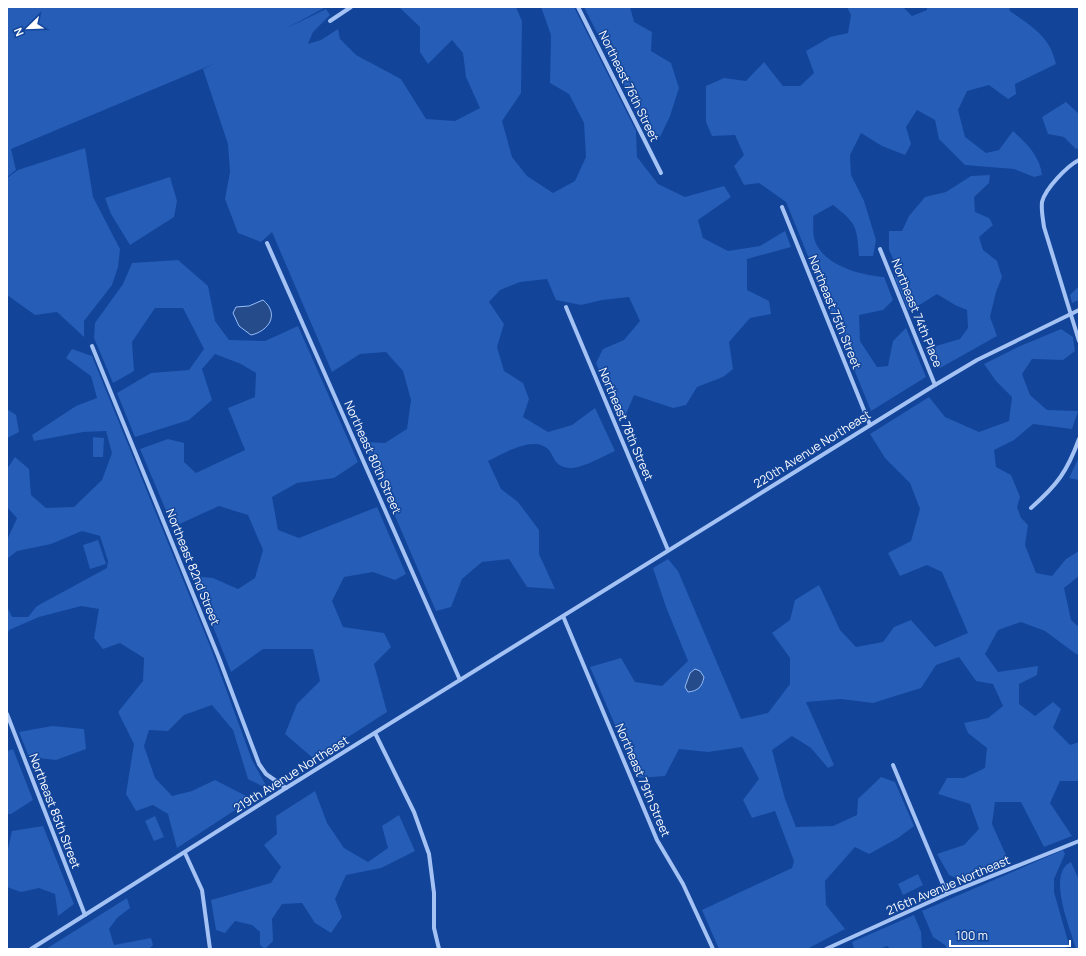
<svg xmlns="http://www.w3.org/2000/svg" width="1086" height="956" viewBox="0 0 1086 956" font-family="Manrope,sans-serif">
<style>
.green{fill:#255db7}
.water{fill:#264b8a;stroke:#96bdf7}
.lines{fill:none;stroke-linecap:round;stroke-linejoin:round}
.street{stroke:#a4c3f4;stroke-width:4}
.labels{text-anchor:middle;dominant-baseline:central;stroke-width:3;stroke-linejoin:round;paint-order:stroke}
.street-label{font-size:12px;fill:#fff;stroke:#124499}
</style>
<rect width="100%" height="100%" fill="#124499"/>
<g class="green">
<path d="M7,7H326L285,29L326,9L330,15L313,32L308,44L321,40L338,29L340,39L356,55L401,79L426,119L455,121L480,108L466,77L463,53L452,40L428,64L420,52V27L399,7H516L522,21L521,93L502,121L512,157L527,176L553,193L575,181L586,157L584,123L569,94L550,83L551,35L541,7H574L636,131L637,157L658,184L685,197L724,186L731,197L698,220L703,238L728,251L760,246L785,231L791,247L747,259V290L769,301L771,314L750,318L729,342L733,369L723,377L697,387L686,405L673,408L634,395L626,414L617,413L596,363L603,349L624,340L640,321L629,297L602,300L581,305L556,300L547,279L520,282L500,290L489,302L504,324L497,347L504,371L523,383L529,399L523,417L548,432L572,425L595,408L615,451C604,456 581,469 569,468C554,466 555,458 549,450C534,434 503,454 488,461L501,489L518,502L539,530V554L555,589L527,587L509,559L482,562L462,579L451,607L436,611L363,442L385,443L407,429L411,400L403,371L386,352L360,354L332,372L272,232L261,242L238,233L225,199L230,172L228,144L203,69L216,63L11,149L16,170L7,177Z"/>
<polygon points="584,7 630,7 634,22 652,32 651,51 671,63 679,88 670,116 660,137 650,137"/>
<path d="M847,7H903L912,16L927,10V7H1009L1010,11C1032,27 1050,36 1056,64L1015,84L1016,94L1008,99L989,85L967,91L958,110L965,137L986,153L999,150L1013,131C1026,143 1040,156 1042,175L1034,177L1014,169L965,165L939,139L935,120L917,110L906,127L911,144L905,155L882,146L861,133L850,155L851,175L864,201L876,240L873,256H859C857,226 856,223 833,205L813,216C814,223 812,234 815,241C824,266 861,275 884,277L893,300L883,310L859,315L860,341L877,367L888,366L893,341L906,328L926,377L871,411L786,202L759,183L744,185L734,166L744,155L735,135L712,136L706,122V86L724,78L746,81L764,62L783,86H800L814,73L806,51L830,37L848,33L851,15Z"/>
<polygon points="1066,102 1079,114 1079,148 1076,149 1064,137 1048,134 1042,117"/>
<polygon points="85,148 93,197 120,249 118,267 112,285 84,321 84,337 57,312 35,315 7,295 7,178 18,170"/>
<polygon points="990,175 989,183 974,197 975,212 989,218 993,225 979,237 983,250 997,261 1002,277 996,292 990,317 997,336 940,368 932,356 936,346 960,339 968,328 967,310 955,305 937,294 921,304 908,310 895,278 897,267 889,250 889,231 902,231 909,216 925,197 946,192 971,176"/>
<polygon points="170,177 177,201 174,217 130,245 111,214 105,198"/>
<polygon points="178,260 208,286 215,321 229,340 265,341 298,326 358,462 334,478 297,483 272,497 278,530 299,538 377,507 406,574 395,580 373,572 344,577 332,601 343,627 384,633 391,647 374,664 387,712 314,759 285,734 297,704 320,681 313,649 263,649 231,672 193,576 213,578 238,589 255,578 263,550 248,515 219,506 173,527 140,449 168,439 184,443 184,462 196,473 245,450 228,408 255,397 256,373 241,364 215,354 202,369 212,400 189,420 135,437 117,393 151,373 189,370 204,349 183,308 155,308 132,342 134,371 113,383 94,338 95,323 123,284 132,263"/>
<polygon points="1079,286 1079,300 1072,303 1070,295"/>
<polygon points="1061,329 1073,337 1075,351 1063,360 1032,359 1022,374 1030,395 1047,410 1078,411 1072,429 1033,424 1014,440 994,450 996,467 1011,475 1020,497 1017,507 1021,518 1028,525 1025,545 1036,573 1052,576 1066,559 1079,551 1079,576 1064,588 1071,620 1079,627 1079,654 1076,654 1045,631 1021,622 998,630 985,654 998,672 1038,666 1037,675 1019,684 1019,704 1035,716 1053,702 1061,709 1053,728 1070,745 1079,742 1079,781 1060,781 1050,803 1072,836 1044,847 1021,802 995,802 992,824 1009,862 963,881 949,875 937,854 964,845 979,829 970,804 938,794 947,778 964,778 985,768 987,748 968,733 964,723 988,718 1003,706 993,684 976,681 959,657 936,665 921,688 873,703 841,699 806,702 834,765 828,768 811,748 792,736 772,750 785,799 796,827 833,826 857,815 858,799 881,777 895,782 914,826 898,838 869,854 855,847 825,881 826,905 845,929 807,949 719,949 702,910 792,868 794,861 775,811 752,818 743,800 759,779 742,747 708,752 679,749 665,776 638,778 590,667 621,658 635,682 662,686 688,661 666,607 653,568 668,559 678,571 741,719 768,713 790,684 790,658 772,633 790,620 795,600 819,585 840,630 856,647 883,642 894,627 911,620 935,647 968,633 942,572 927,565 900,576 888,553 911,541 920,509 910,483 885,458 870,434 929,397 945,417 979,432 1009,421 1012,397 996,381 984,364 1018,347"/>
<polygon points="72,349 92,356 212,651 252,760 268,789 248,779 233,730 212,705 184,715 168,731 149,730 144,746 155,778 172,796 192,791 215,780 252,799 177,848 168,814 153,805 136,811 126,794 134,744 118,712 143,681 144,658 120,643 103,649 94,638 99,609 81,606 39,617 9,630 7,635 7,606 12,617 28,617 37,606 107,568 108,561 100,536 82,531 51,544 17,551 7,559 7,540 17,518 7,507 7,469 15,457 29,469 31,495 46,508 74,507 102,480 112,453 106,431 83,432 34,441 32,435 76,406 97,398 91,376 66,358"/>
<polygon points="7,409 16,415 19,432 7,438"/>
<polygon points="93,437 104,438 103,457 93,457"/>
<polygon points="1079,457 1079,480 1069,478"/>
<polygon points="98,540 106,564 90,569 83,545"/>
<polygon points="52,726 84,729 86,749 56,760 29,757 19,732"/>
<polygon points="13,749 33,800 11,814 7,814 7,751"/>
<polygon points="315,791 327,823 344,848 368,862 388,848 382,826 399,815 415,851 381,868 346,875 335,899 342,917 331,933 315,923 302,903 282,904 272,919 273,941 265,949 260,945 260,932 252,925 235,921 225,933 216,930 211,900 271,883 281,867 264,845 277,834 276,816"/>
<polygon points="155,816 164,837 154,841 145,821"/>
<polygon points="43,826 74,904 58,916 55,894 39,888 21,892 7,887 7,853 12,831"/>
<polygon points="1063,850 1065,854 1054,879 1054,892 1069,945 1065,949 947,949 945,945 933,937 922,911"/>
<path d="M1071,862L1079,880V949H1076C1071,930 1046,873 1071,862Z"/>
<polygon points="918,874 923,885 903,895 898,884"/>
<polygon points="127,898 130,908 117,918 109,929 114,945 151,938 153,945 149,949 46,949"/>
<polygon points="914,915 921,932 922,949 891,949 887,946 880,949 854,948 852,942"/>
</g>
<g class="water">
<path d="M263,300C280,314 269,331 251,335L239,326L233,313L236,307L249,306Z"/>
<path d="M695,669L700,671L704,677C702,687 698,691 688,692L685,687L690,673Z"/>
</g>
<g class="lines">
<g class="street">
<polyline points="578,7 661,173"/>
<polyline points="330,21 351,7"/>
<path d="M1079,160C1067,166 1045,189 1042,202C1041,210 1043,219 1044,227L1079,341"/>
<polyline points="782,207 870,425"/>
<polyline points="267,243 460,680"/>
<polyline points="880,249 935,385"/>
<polyline points="566,307 668,550"/>
<polyline points="92,346 219,658 259,764 266,774 286,788"/>
<path d="M1031,508C1057,485 1067,472 1079,439"/>
<polyline points="563,616 657,840 683,884 713,949"/>
<polyline points="7,714 85,915"/>
<polyline points="375,733 414,812 429,854 434,893 434,928 439,949"/>
<polyline points="893,765 947,894"/>
<polyline points="185,853 202,890 210,949"/>
<polyline points="31,949 286,788 935,385 977,360 1079,310"/>
<polyline points="826,949 947,894 1079,841"/>
</g>
</g>
<g class="labels">
<g class="street-label">
<text transform="translate(629 86) rotate(64)">Northeast 76th Street</text>
<text transform="translate(835 312) rotate(68)">Northeast 75th Street</text>
<text transform="translate(917 313) rotate(68)">Northeast 74th Place</text>
<text transform="translate(626 424) rotate(67)">Northeast 78th Street</text>
<text transform="translate(812 449) rotate(-32)">220th Avenue Northeast</text>
<text transform="translate(373 457) rotate(66)">Northeast 80th Street</text>
<text transform="translate(193 567) rotate(68)">Northeast 82nd Street</text>
<text transform="translate(291 774) rotate(-32)">219th Avenue Northeast</text>
<text transform="translate(643 780) rotate(67)">Northeast 79th Street</text>
<text transform="translate(55 811) rotate(69)">Northeast 85th Street</text>
<text transform="translate(948 885) rotate(-23)">216th Avenue Northeast</text>
</g>
</g>
<rect width="1086" height="956" fill="none" stroke="#ffffff" stroke-width="16"/>
<g transform="translate(28 28) rotate(247)" stroke="#124499" stroke-width="3" paint-order="stroke">
<path d="M0-3L7 15L0 10L-7 15Z" fill="#ffffff"/>
<text y="-6" font-size="11" font-weight="bold" text-anchor="middle" fill="#ffffff">N</text>
</g>
<path d="M950 940v6h120v-6" fill="none" stroke="#ffffff" stroke-width="2"/>
<text x="956" y="940" font-size="12" fill="#ffffff" stroke="#124499" stroke-width="3" paint-order="stroke">100 m</text>
</svg>
